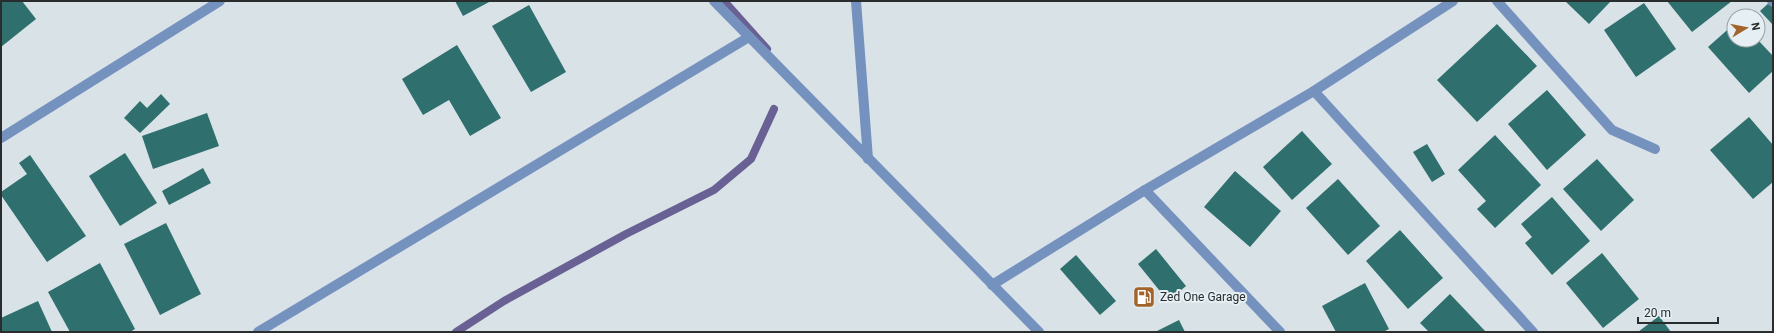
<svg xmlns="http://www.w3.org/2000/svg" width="1774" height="333" viewBox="0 0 1774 333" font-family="Roboto,sans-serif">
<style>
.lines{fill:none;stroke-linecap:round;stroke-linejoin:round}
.stream{stroke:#696194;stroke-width:8}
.building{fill:#2f6f6d}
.minor{stroke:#7592bf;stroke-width:10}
.labels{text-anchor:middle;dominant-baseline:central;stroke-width:4;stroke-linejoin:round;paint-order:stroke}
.poi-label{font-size:12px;fill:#292d2e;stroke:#e5eff4;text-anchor:start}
</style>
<rect width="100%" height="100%" fill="#d8e2e7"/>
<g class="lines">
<g class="stream">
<polyline points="724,1 767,49"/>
<polyline points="456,332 504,301 626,234 714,190 751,159 774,109"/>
</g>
</g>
<g class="building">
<polygon points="1,1 22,1 36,19 1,47"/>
<polygon points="455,1 491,1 463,16"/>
<polygon points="1565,1 1611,1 1589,24"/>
<polygon points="1667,1 1732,1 1692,32"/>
<polygon points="1771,1 1773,3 1773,25 1760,11"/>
<polygon points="1644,3 1676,49 1636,77 1604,30"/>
<polygon points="529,5 566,72 531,92 492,26"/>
<polygon points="1497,24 1537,66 1477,122 1437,80"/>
<polygon points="1734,24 1734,40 1758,40 1773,56 1773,71 1749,93 1708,47"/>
<polygon points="457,45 501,118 470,136 449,100 423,115 402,79"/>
<polygon points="1547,90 1586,135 1547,170 1508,124"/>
<polygon points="161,94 170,104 140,133 124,118 140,101 147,108"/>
<polygon points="207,113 219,146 153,169 142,136"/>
<polygon points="1749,117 1773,145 1773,182 1753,199 1710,150"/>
<polygon points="1302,131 1332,164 1292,200 1263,167"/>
<polygon points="1495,135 1541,185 1495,228 1477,209 1486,201 1458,170"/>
<polygon points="1427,144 1445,174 1432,182 1413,152"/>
<polygon points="125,153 157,203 120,226 89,176"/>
<polygon points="30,155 86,236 47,262 1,195 1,192 27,174 19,163"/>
<polygon points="1597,159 1634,200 1601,231 1563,189"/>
<polygon points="203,168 211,183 169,205 162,191"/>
<polygon points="1235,171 1281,211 1250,247 1204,207"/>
<polygon points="1338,179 1380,226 1348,255 1306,208"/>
<polygon points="1552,197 1590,241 1552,275 1525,243 1532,237 1521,224"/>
<polygon points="166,223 201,294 160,315 124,244"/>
<polygon points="1400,230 1443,278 1408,309 1366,261"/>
<polygon points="1156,249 1186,286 1168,301 1138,264"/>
<polygon points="1602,253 1639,299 1603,328 1566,283"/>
<polygon points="1076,255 1116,301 1100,315 1060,269"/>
<polygon points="100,263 135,329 130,332 70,332 48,292"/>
<polygon points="1365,283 1389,329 1383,332 1336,332 1322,306"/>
<polygon points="1450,294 1486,332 1429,332 1420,323"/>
<polygon points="38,301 52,332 1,332 1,318"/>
<polygon points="1659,316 1671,332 1638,332"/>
<polygon points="1179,320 1185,332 1155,332"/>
</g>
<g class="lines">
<g class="minor">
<polyline points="714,1 1039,332"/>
<polyline points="856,1 868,159"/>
<polyline points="1497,1 1612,130 1655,149"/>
<polyline points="1772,1 1773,2"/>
<polyline points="1314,91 1533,332"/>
<polyline points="1,138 220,1"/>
<polyline points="1145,190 1280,332"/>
<polyline points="992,285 1145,190 1314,91 1453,1"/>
<polyline points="258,332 749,37"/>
</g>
</g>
<defs>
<g id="fuel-square" transform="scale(1.15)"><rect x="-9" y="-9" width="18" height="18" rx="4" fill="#a26429" stroke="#e5eff4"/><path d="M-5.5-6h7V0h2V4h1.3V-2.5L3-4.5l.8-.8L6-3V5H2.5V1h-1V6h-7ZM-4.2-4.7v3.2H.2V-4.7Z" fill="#fff"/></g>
</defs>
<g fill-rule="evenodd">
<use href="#fuel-square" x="1144" y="297"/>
</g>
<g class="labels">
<g class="poi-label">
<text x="1160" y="297">Zed One Garage</text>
</g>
</g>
<rect width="1774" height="333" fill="none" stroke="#292d2e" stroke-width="4"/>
<g transform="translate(1746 28) rotate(80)"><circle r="19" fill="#e5eff4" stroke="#9aa1a5"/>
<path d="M0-3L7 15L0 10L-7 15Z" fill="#a26429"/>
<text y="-6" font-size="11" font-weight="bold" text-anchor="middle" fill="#292d2e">N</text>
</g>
<path d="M1638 317v6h80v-6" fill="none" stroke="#292d2e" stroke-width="2"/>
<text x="1644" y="317" font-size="12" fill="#292d2e" stroke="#e5eff4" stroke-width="3" paint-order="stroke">20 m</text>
</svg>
